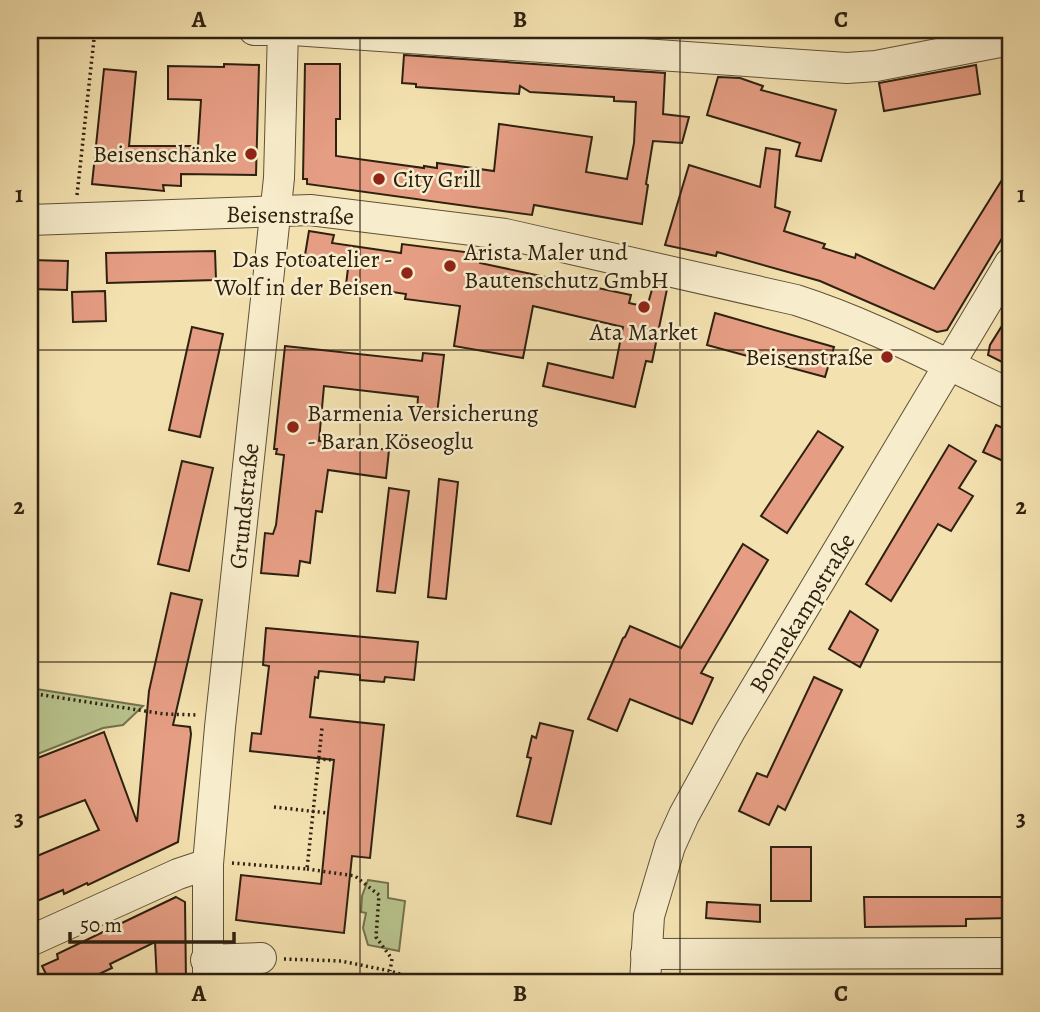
<svg xmlns="http://www.w3.org/2000/svg" width="1040" height="1012" viewBox="0 0 1040 1012" font-family="Alegreya,serif">
<style>
.green{fill:#b8c38d;stroke:#73724e;stroke-width:2}
.building{fill:#e59d83;stroke:#2e2110;stroke-width:2}
.lines{fill:none;stroke-linecap:round;stroke-linejoin:round}
.minor-casing{stroke:#5f5138;stroke-width:32}
.path{stroke:#2e2110;stroke-width:3.5;stroke-dasharray:2 3.5;stroke-linecap:butt}
.minor{stroke:#f7eccb;stroke-width:30}
.grid{fill:none;stroke:#2e2110;stroke-width:2;stroke-opacity:0.55}
.poi-dot{fill:#8f2418;stroke:#f7eccb;stroke-width:2.5}
.labels{text-anchor:middle;dominant-baseline:central;stroke-width:5;stroke-linejoin:round;paint-order:stroke}
.poi-label{font-size:24px;fill:#2e2110;stroke:#f7eccb;text-anchor:end}
.street-label{font-size:24px;fill:#2e2110;stroke:#f7eccb}
.neatline{fill:none;stroke:#2e2110;stroke-width:2.5}
.grid-label{font-size:23px;text-anchor:middle;font-weight:bold;fill:#2e2110}
</style>
<rect width="100%" height="100%" fill="#f3e1af"/>
<filter id="stains"><feTurbulence type="fractalNoise" baseFrequency=".00286" numOctaves="4"/><feColorMatrix values="0 0 0 0 .2 0 0 0 0 .09 0 0 0 0 .02 0 0 0 .5 -.17"/></filter>
<radialGradient id="worn" r=".72"><stop offset=".6" stop-color="#630" stop-opacity="0"/><stop offset="1" stop-color="#630" stop-opacity=".3"/></radialGradient>
<g class="green">
<polygon points="30,688 143,706 123,725 103,728 30,757"/>
<polygon points="368,880 388,883 388,898 405,901 399,951 368,945 363,928 366,913 361,912 362,896"/>
</g>
<g class="building">
<polygon points="404,55 665,73 663,114 689,117 682,143 653,141 646,184 648,185 642,224 534,205 532,215 307,184 307,179 303,179 305,64 340,64 340,119 336,119 336,156 424,168 424,166 437,168 437,163 494,171 499,124 592,137 586,172 627,179 634,143 636,102 614,101 614,97 530,92 520,86 519,94 416,87 416,84 402,83"/>
<polygon points="224,64 259,65 256,175 181,174 181,186 163,185 164,191 92,184 104,69 136,72 129,146 198,146 201,100 168,99 168,66 224,67"/>
<polygon points="976,65 980,94 884,111 879,83"/>
<polygon points="718,77 740,78 763,86 761,90 836,110 821,161 796,156 800,143 707,115"/>
<polygon points="766,148 780,150 775,207 790,212 784,231 825,244 823,248 855,258 856,254 934,289 1010,167 1010,225 947,330 937,332 820,281 717,252 716,256 665,245 689,165 760,187"/>
<polygon points="309,231 334,235 332,243 401,253 402,244 481,254 480,263 631,295 629,303 647,307 653,286 667,289 652,362 646,361 635,407 543,386 548,363 613,378 623,327 533,306 523,358 454,346 460,306 405,299 406,294 346,285 348,268 304,261"/>
<polygon points="215,251 216,280 107,283 106,253"/>
<polygon points="30,260 68,261 67,290 30,289"/>
<polygon points="105,291 106,321 73,322 72,292"/>
<polygon points="715,313 834,347 825,377 707,345"/>
<polygon points="1010,313 1010,366 988,355 990,345"/>
<polygon points="192,327 223,334 200,437 169,430"/>
<polygon points="285,346 422,361 423,353 444,355 437,414 417,412 418,397 324,386 319,441 389,450 386,478 328,470 322,512 316,511 310,563 300,561 298,576 261,573 265,533 273,534 276,525 284,455 276,454 277,449 274,449"/>
<polygon points="996,425 1010,431 1010,464 983,452"/>
<polygon points="818,431 843,447 787,533 761,516"/>
<polygon points="949,445 976,461 959,488 973,496 951,531 938,524 891,601 866,584"/>
<polygon points="182,461 213,468 189,571 158,564"/>
<polygon points="439,479 458,482 446,599 428,597"/>
<polygon points="389,488 409,491 395,593 377,591"/>
<polygon points="743,544 768,560 701,673 713,678 692,724 630,699 617,731 588,719 623,638 625,637 630,626 681,648"/>
<polygon points="171,593 202,600 173,725 190,727 191,734 178,842 88,885 87,883 64,894 63,890 30,904 30,859 99,830 85,800 30,821 30,761 104,732 137,822 149,691"/>
<polygon points="850,611 878,630 860,667 829,649"/>
<polygon points="266,628 418,642 414,680 385,677 384,682 360,680 360,675 319,671 318,678 315,677 310,717 384,725 370,858 352,856 344,933 236,920 241,875 321,884 328,813 334,760 250,751 252,733 261,734 269,666 263,665"/>
<polygon points="814,677 842,690 785,810 778,806 769,825 739,811 757,773 767,777"/>
<polygon points="540,723 573,731 551,824 517,816 531,758 527,757 532,736 536,738"/>
<rect x="771" y="847" width="40" height="54"/>
<polygon points="176,897 185,902 186,982 157,982 155,942 110,964 112,968 82,982 50,982 42,966 58,959 57,954"/>
<polygon points="864,897 1010,897 1010,918 966,919 966,926 865,927"/>
<polygon points="707,902 760,905 760,922 706,918"/>
</g>
<g class="lines">
<g class="minor-casing">
<g id="minor">
<polyline points="254,30 267,30"/>
<polyline points="293,30 847,68 876,66 1010,40"/>
<path d="M30,220L310,210L505,234L796,300C871,324 939,361 1010,394"/>
<polyline points="30,941 178,874 208,864"/>
<polyline points="646,954 1010,953"/>
<polyline points="206,960 261,958"/>
<polyline points="208,982 208,864 220,727 279,178 283,30"/>
<polyline points="645,982 649,916 670,846 684,815 730,731 1010,263"/>
</g>
</g>
<g class="path">
<polyline points="77,195 95,30"/>
<polyline points="30,693 164,714 198,715"/>
<polyline points="318,759 334,760"/>
<polyline points="274,807 328,813"/>
<polyline points="232,863 307,869 322,728"/>
<polyline points="307,869 355,876 379,895 376,937 392,959 390,971"/>
<polyline points="284,959 341,961 390,971 428,982"/>
</g>
<use href="#minor" class="minor"/>
</g>
<path class="grid" d="M360,30V982M680,30V982M30,350H1010M30,662H1010"/>
<g class="poi-dot">
<circle cx="251" cy="154" r="7"/>
<circle cx="379" cy="179" r="7"/>
<circle cx="450" cy="266" r="7"/>
<circle cx="407" cy="273" r="7"/>
<circle cx="644" cy="307" r="7"/>
<circle cx="887" cy="357" r="7"/>
<circle cx="293" cy="427" r="7"/>
</g>
<g class="labels">
<g class="poi-label">
<text x="237" y="154">Beisenschänke</text>
<text x="393" y="179" text-anchor="start">City Grill</text>
<text x="464" y="252" text-anchor="start">Arista Maler und<tspan x="464" dy="28">Bautenschutz GmbH</tspan></text>
<text x="393" y="259">Das Fotoatelier -<tspan x="393" dy="28">Wolf in der Beisen</tspan></text>
<text x="644" y="332" text-anchor="middle">Ata Market</text>
<text x="873" y="357">Beisenstraße</text>
<text x="307" y="413" text-anchor="start">Barmenia Versicherung<tspan x="307" dy="28">- Baran Köseoglu</tspan></text>
</g>
<g class="street-label">
<text transform="translate(290 215) rotate(1)">Beisenstraße</text>
<text transform="translate(244 506) rotate(-84)">Grundstraße</text>
<text transform="translate(802 613) rotate(-59)">Bonnekampstraße</text>
</g>
</g>
<rect width="1040" height="1012" fill="none" stroke="#f3e1af" stroke-width="77"/>
<path d="M70 932v10h164v-10" fill="none" stroke="#2e2110" stroke-width="3.5"/>
<text x="80" y="932" font-size="21" fill="#2e2110" stroke="#f7eccb" stroke-width="5" paint-order="stroke">50 m</text>
<rect x="38" y="38" width="964" height="936" class="neatline"/>
<g class="grid-label">
<text x="199" y="27">A</text>
<text x="520" y="27">B</text>
<text x="841" y="27">C</text>
<text x="19" y="202">1</text>
<text x="1021" y="202">1</text>
<text x="19" y="514">2</text>
<text x="1021" y="514">2</text>
<text x="19" y="826">3</text>
<text x="1021" y="826">3</text>
<text x="199" y="1001">A</text>
<text x="520" y="1001">B</text>
<text x="841" y="1001">C</text>
</g>
<rect width="100%" height="100%" filter="url(#stains)"/>
<rect width="100%" height="100%" fill="url(#worn)"/>
</svg>
